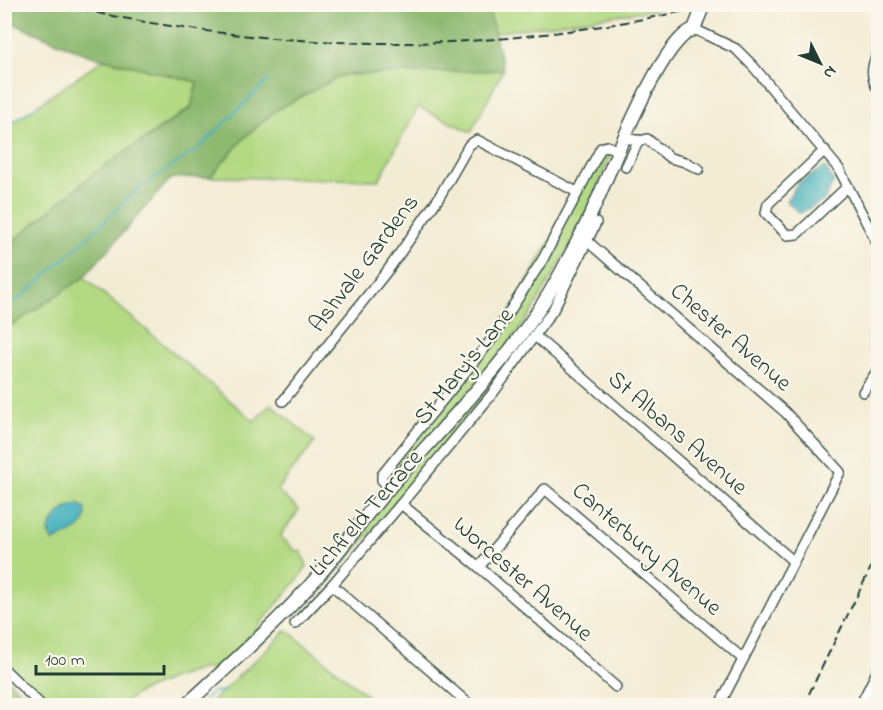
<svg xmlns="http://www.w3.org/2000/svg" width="883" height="710" viewBox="0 0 883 710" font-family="'Indie Flower',sans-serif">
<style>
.green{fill:#b3d983;stroke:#698b5c;stroke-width:1.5}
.forest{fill:#8eb971;stroke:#567b52;stroke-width:1.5}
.water{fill:#3fafbb;stroke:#2f7678;stroke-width:1.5}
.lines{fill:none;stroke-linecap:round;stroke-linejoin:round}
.stream{stroke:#3fafbb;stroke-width:2}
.street-casing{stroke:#3f574c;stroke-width:12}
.secondary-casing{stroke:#3f574c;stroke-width:15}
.street{stroke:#fff;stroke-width:9}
.secondary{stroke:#fff;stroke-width:12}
.rail{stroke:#1f3d34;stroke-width:2;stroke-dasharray:9 4.5;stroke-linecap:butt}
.labels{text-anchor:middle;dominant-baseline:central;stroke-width:4.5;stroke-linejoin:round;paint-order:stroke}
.street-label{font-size:24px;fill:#1f3d34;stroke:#fbf7ec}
</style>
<rect width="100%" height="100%" fill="#fbf7ec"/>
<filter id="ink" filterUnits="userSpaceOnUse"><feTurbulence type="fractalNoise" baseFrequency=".0167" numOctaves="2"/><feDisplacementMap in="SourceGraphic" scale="12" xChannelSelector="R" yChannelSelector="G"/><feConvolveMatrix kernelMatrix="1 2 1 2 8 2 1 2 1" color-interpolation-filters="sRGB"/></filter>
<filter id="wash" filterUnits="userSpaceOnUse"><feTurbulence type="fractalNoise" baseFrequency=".008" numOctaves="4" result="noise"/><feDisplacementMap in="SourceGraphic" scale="24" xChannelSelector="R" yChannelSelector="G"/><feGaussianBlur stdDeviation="1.35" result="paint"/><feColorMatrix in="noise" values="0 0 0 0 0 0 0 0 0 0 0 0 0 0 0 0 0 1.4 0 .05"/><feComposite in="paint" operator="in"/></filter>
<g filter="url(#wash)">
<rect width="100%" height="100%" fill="#f3ecd5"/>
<g class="green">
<polygon points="488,5 488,4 678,5 678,6 494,33"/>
<polygon points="104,59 197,82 191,107 92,175 5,248 5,128"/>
<polygon points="503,70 471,132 418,107 379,180 210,177 244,138 276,110 342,75"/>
<polygon points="605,151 611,153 582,224 533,310 500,356 393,477 390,477 387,472 495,339 599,154"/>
<polygon points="84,277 254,421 271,404 315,442 277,490 299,510 280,536 296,551 301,552 307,566 299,578 241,647 214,673 205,668 171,679 138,693 121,705 51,705 5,663 4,319 11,326"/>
<path d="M548,307L550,308C480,406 402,496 323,587L320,588L319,582L391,491Z"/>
<polygon points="287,630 379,705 208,705"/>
</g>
<g class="forest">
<polygon points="4,5 488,5 503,70 342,75 276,110 244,138 210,177 171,178 84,277 11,326 5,319 5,248 92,175 191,108 197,82 88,55 5,20"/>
<polygon points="5,677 35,705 5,705"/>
</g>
<g class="water">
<polygon points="825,167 834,182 823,201 800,213 786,201 798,183"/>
<path d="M78,504L85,508C91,528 69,534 53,541L48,533C53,518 62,507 78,504Z"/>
</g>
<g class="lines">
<g class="stream">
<polyline points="4,128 38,105"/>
<polyline points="4,307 20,298 72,252 138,189 199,148 268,80"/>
<polyline points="198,706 213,692 226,691"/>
</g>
</g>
</g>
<g filter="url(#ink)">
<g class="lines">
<g class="street-casing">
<g id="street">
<polyline points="694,29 736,49 753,66 839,169 878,245"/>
<path d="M878,53C871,66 870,77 878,89"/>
<polyline points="625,138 640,141 647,139 670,158 685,162 699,169"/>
<polyline points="825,150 768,204 766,213 787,235 797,234 848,186"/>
<polyline points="626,167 639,140"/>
<polyline points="587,241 785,412 840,472 719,706"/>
<polyline points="535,336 793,561"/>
<polyline points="863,392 878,370"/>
<polyline points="283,401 388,270 438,199 469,145 477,140 577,192"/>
<polyline points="389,487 382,480 382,475 492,339 543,259 601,148 607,146 619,151"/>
<polyline points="401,504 479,567 616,687"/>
<polyline points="479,567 545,489 743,659"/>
<polyline points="332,585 471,706"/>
<polyline points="295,624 332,585 401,504 493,393 553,310 596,223 589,219"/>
<polyline points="4,669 42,706"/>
<polyline points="860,706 878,670"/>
</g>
</g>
<g class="secondary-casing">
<path id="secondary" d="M185,706C228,666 273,627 312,583C339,553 362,519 389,488C452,417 524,347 567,261C577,242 587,224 595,205C611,170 660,40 694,29L704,4"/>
</g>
<use href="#street" class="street"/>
<use href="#secondary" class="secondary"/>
<g class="rail">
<path d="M57,4C184,34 318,47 449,42C540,38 630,23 718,4"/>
<polyline points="803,706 878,553"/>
</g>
</g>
</g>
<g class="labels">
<g class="street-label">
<text transform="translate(365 264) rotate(-53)">Ashvale Gardens</text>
<text transform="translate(730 338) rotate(41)">Chester Avenue</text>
<text transform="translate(465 367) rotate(-51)">St Mary's Lane</text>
<text transform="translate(677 434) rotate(41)">St Albans Avenue</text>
<text transform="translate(367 514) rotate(-49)">Lichfield Terrace</text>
<text transform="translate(646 550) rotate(41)">Canterbury Avenue</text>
<text transform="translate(522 580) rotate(41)">Worcester Avenue</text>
</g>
</g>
<rect width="883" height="710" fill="none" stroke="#fbf7ec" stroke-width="24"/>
<g transform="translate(820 63) rotate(133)" stroke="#fbf7ec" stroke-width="4.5" paint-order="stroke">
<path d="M0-4.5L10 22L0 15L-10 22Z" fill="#1f3d34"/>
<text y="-9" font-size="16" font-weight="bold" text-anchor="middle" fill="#1f3d34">N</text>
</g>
<path d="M36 665v9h128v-9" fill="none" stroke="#1f3d34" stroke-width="3"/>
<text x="45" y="665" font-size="18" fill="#1f3d34" stroke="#fbf7ec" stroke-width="4.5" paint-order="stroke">100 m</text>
</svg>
